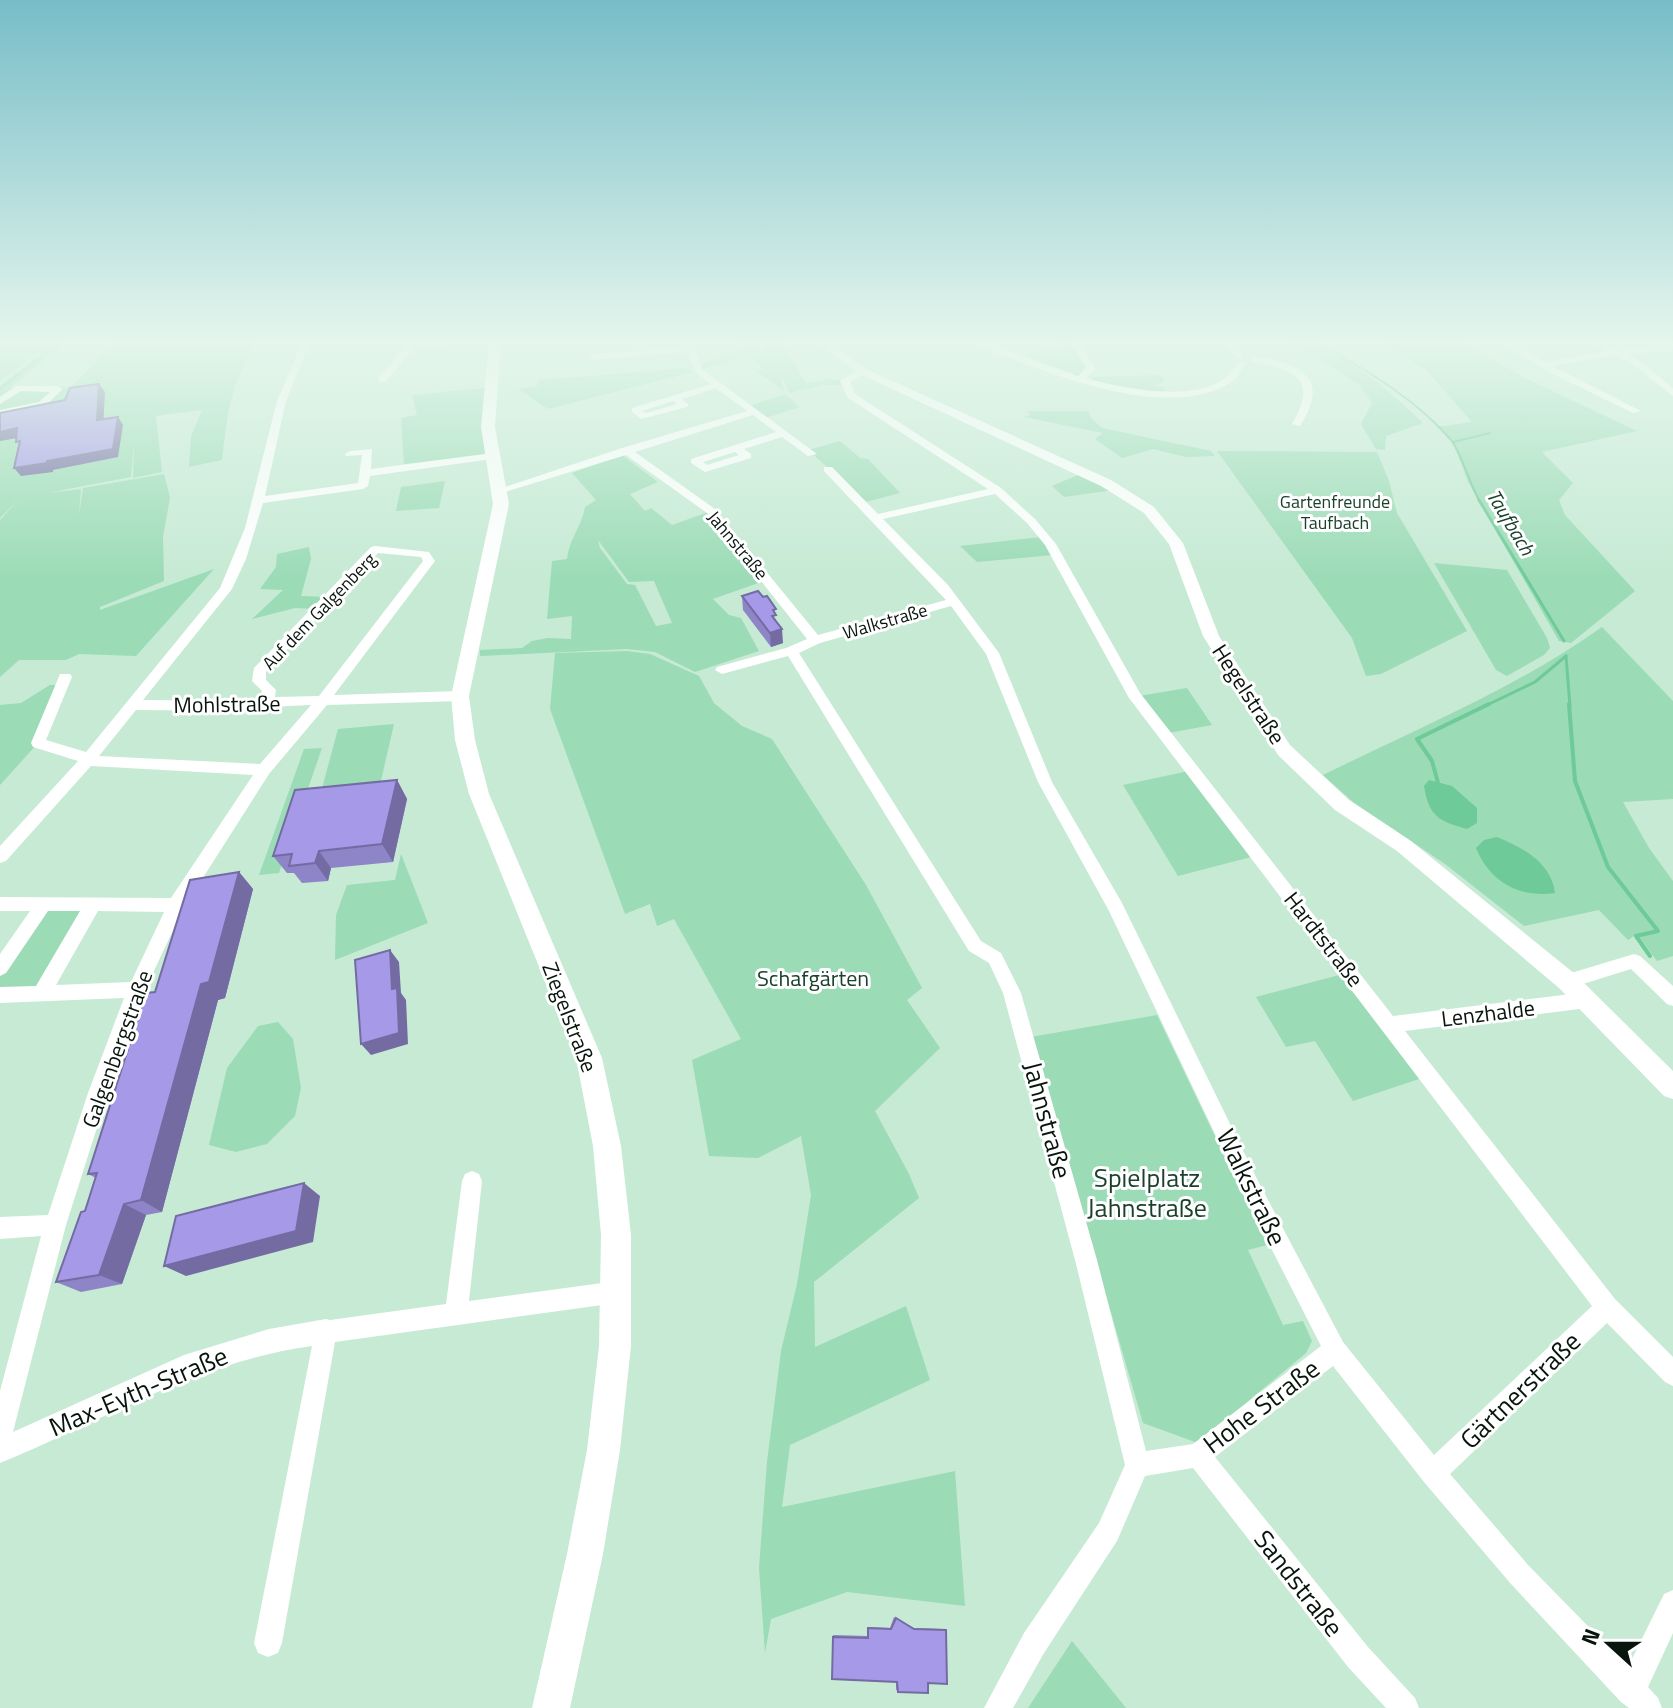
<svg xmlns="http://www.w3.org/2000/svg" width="1673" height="1708" viewBox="0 0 1673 1708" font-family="'Titillium Web',sans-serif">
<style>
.green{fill:#9bdbb6;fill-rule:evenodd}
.water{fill:#6eca99}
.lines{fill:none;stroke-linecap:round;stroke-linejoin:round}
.stream-far2{stroke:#6eca99;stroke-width:2}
.stream-far1{stroke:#6eca99;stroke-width:3}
.stream{stroke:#6eca99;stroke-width:4}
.minor{fill:#fff;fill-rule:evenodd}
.tertiary{fill:#fff;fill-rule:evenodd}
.secondary{fill:#fff;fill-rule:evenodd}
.wall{fill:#8e84c8}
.shaded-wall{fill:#746ba2}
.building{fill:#a599e8;stroke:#746ba2;stroke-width:2}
.labels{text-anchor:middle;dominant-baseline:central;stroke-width:6;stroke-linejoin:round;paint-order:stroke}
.far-park-label{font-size:18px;fill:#1a412d;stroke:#fff}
.far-street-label{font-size:18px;fill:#08150d;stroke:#fff}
.far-water-label{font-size:20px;font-style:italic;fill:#1a412d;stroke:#fff}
.street-label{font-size:22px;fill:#08150d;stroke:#fff}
.park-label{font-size:22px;fill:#1a412d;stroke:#fff}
.near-street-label{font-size:26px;fill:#08150d;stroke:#fff}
.near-park-label{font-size:26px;fill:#1a412d;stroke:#fff}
</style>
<rect width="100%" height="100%" fill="#c6ead4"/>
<g class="green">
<polygon points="0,340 56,340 0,381"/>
<path d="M59,340H69L10,388L71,387L116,340H259C230,382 228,411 222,460L189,467L191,436L202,410L156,416L162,472L133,478L134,442L131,477L47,493L81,489L79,515L83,488L164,474L170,498L163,537L164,581L100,607V610L214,569L136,656L79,654L66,660H19L0,677V520L19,499L0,518V385Z"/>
<polygon points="740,340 761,340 759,350 780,374 784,391 756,371 762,368 749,356 703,369 701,364 743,351"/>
<path d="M764,340H780L806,383L830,379L844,381L842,385H823L789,393C784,372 760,361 764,340Z"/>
<polygon points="1058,340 1074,340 1091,369 1078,380 1006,354 1064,351"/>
<path d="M1288,340C1332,340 1392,392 1423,423L1386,436L1385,450L1376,449L1361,424L1372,403L1359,385Z"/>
<polygon points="1377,340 1460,340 1523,377 1637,431 1542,452 1573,483 1559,500 1565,515 1635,591 1571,643 1559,641 1468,482 1453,442 1437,427 1472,422 1426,370"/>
<polygon points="687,368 693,372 548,409 518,389 537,386 540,380"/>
<polygon points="1160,375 1165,381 1154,386 1163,387 1166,393 1090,382 1093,377"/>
<polygon points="485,388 482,417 485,455 404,464 401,418 417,415 412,395"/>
<polygon points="785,394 800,407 765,418 749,406"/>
<polygon points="1028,411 1088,411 1092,419 1102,428 1211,451 1215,456 1186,457 1153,449 1122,458 1095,439 1103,433 1024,417 1030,415"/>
<polygon points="840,441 860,458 868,459 900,493 866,502 808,450"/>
<polygon points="1217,451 1377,452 1389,481 1397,513 1467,631 1381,674 1366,676 1352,638"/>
<path d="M622,455L658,482L630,494L645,511L651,508L672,525L711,511L767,580L713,599L729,615L741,618L759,651L695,672L655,652L627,649L480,656V650L522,648L532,641L548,638L571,639L572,616L547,619L552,561L567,559C569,539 582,526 585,507L596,500L572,473ZM598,540L629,582L654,581L672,623L656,626L635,585L627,584L600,548Z"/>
<polygon points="1080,474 1114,490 1064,497 1052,486"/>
<polygon points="445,481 439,508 396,511 401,487"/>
<polygon points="1041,537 1053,555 977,562 960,546"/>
<polygon points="309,547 311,559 301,596 327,597 316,609 295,608 252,619 283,590 260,589 276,567 277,554"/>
<polygon points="1434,563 1507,570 1547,638 1550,648 1544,655 1507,676 1496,670"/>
<path d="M1602,627L1673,701V799L1623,802L1649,848L1673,881V956L1657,961L1637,934L1628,940L1599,910L1524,926L1445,864L1353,802L1323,775C1416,729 1517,688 1602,627Z"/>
<polygon points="627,651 650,654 699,676 714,703 742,726 772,739 866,885 922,988 907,1000 940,1048 875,1111 909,1174 919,1198 814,1282 815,1347 906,1306 930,1380 790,1445 782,1507 955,1471 965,1606 847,1592 771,1619 765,1653 759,1568 767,1462 781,1351 797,1284 811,1195 801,1136 758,1158 709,1156 692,1060 741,1039 674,919 657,926 650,904 625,914 550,709 555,653"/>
<polygon points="50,685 61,685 38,743 0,785 0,705 21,703"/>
<polygon points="1187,688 1212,725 1168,733 1139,696"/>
<polygon points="394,724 380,785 321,792 338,729"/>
<polygon points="322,748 279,873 259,875 304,749"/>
<polygon points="1189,771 1255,856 1178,876 1123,785"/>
<polygon points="401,854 428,923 335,960 336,915 347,885 395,880"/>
<polygon points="90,906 40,992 0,993 0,972 44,907"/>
<polygon points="1347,973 1425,1077 1353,1101 1315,1041 1286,1047 1256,997"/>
<polygon points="1157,1015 1267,1245 1248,1250 1283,1325 1303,1321 1312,1341 1306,1353 1198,1443 1143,1423 1031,1037"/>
<polygon points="278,1022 293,1039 301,1088 295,1116 267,1144 236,1152 209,1145 227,1068 258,1026"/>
<polygon points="1072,1641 1126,1708 1028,1708"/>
</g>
<g class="water">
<path d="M1429,780L1452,786L1477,808V823L1467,829C1438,821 1429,816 1424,786Z"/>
<path d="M1497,837C1524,848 1551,863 1555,893C1519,898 1490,882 1476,848L1484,840Z"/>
</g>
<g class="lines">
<g class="stream-far2">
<path d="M1314,340C1363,369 1413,396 1451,440C1461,452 1470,485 1480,502"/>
<polyline points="0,389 63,340"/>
<polyline points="1453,442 1490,433"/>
</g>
<g class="stream-far1">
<polyline points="1479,500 1564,641"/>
<polyline points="1566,656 1570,706"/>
<polyline points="1485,706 1535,682 1566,656"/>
</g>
<g class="stream">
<polyline points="1569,704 1575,781 1608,867 1658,931 1636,936 1650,956"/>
<polyline points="1438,783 1432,761 1417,739 1489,704"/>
</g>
<g class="minor">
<path d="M303,340H311L286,401L265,496L358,483L362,455L346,456L345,454L350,451L372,449L371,469L492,453L497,456L492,459L370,476L368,486L363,489L263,503L246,559L232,589L143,700L249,701L261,699L262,691L252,681L254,668L371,547L375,546L429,552L435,561L334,695L460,691L467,696L460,701L327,705L269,774L183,909L145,990L108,1093L66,1225L13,1432L184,1355L269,1329L326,1319L330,1320L446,1304L462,1181L465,1174L472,1171L479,1174L482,1181L469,1301L617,1281L625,1284L628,1292L625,1300L617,1303L335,1342L282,1643L278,1653L268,1657L258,1653L254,1643L312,1346C196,1362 105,1420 0,1463V1391L41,1236L0,1239V1217L48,1215L88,1093L124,998L0,1003V987L36,986L80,911H48L6,973L0,976V954L30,911H0V897L171,898L253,775L91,766L6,861L0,863V846L78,761L33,747L31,743L60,674H70L72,677L46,740L86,752L220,588L245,528L277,401ZM378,553L421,557L423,561L319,696L275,697L276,690L266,680V672ZM311,705L260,764L99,756L136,710L249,711L268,707ZM98,911L164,912L131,982L56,985Z"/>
<polygon points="410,340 418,341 478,340 474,343 416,346 385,382 379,382 379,378"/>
<path d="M683,340H691L703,370L817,454L808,456L782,437L744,449L751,454V458L705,472L691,463V459L776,432L753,415L635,452L715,509L818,635L946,600L824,471V467H832L878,514L988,489L848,398L840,381L862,368L867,371L865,373L850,382L855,394L1001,488L1035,519L1056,544L1140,693L1393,1016L1587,992L1593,994L1596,1000L1593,1006L1587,1008L1405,1031L1615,1299L1673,1357V1386L1665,1382L1607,1323L1450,1474L1529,1566L1628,1667L1664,1594L1673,1590V1633L1648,1687L1658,1698L1662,1708H1629L1621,1702L1511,1584L1424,1482L1333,1366L1215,1457L1368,1647L1415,1698L1419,1708H1386L1348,1667L1193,1468L1145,1476L1117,1541L1044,1653L1013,1708H984L1024,1633L1099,1523L1125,1465L1075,1260L1003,993L989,963L969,951L788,656L722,674L715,670L717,667L786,648L807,639L707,513L626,455L505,492L496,490L622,448L747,411L716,388L682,399L689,405L687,407L641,419L632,412V408L711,384L696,373L687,352L593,360L589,357L593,354L685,347ZM673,401L677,404L646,413L642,411ZM735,452L739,455L707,465L703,462ZM995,494L1027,523L1045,545L1129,698L1592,1306L1434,1455L1343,1342L1257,1179L1122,903L1052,782L999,653L948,585L883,519ZM951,606L986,654L1038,782L1109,911L1243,1193L1321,1346L1193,1444L1146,1451L1097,1260L1021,993L1001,953L981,941L799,653L820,643Z"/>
<path d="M970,340H981L1078,376L1086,368L1070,340H1078L1096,369L1086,378C1120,388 1198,404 1227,376C1232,372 1235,366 1239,361L1246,363C1241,369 1238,378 1231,382C1177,419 1069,381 1015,360C1000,354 982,349 970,340Z"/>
<polygon points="1220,340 1229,340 1243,354 1243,358 1237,358"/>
<polygon points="1496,340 1506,340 1545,362 1607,351 1587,340 1598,340 1617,350 1673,344 1673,350 1626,354 1638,360 1673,388 1673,396 1632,364 1615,355 1552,366 1641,411 1633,413 1549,372"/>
<path d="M1253,356C1299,363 1332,376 1300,426L1292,424C1320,377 1292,369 1250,361L1249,359Z"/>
<polygon points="16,386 58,386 63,389 45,406 0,416 0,410 39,402 50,392 21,391 0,404 0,397"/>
<polygon points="1634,954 1640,956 1673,986 1673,1006 1667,1004 1631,969 1567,989 1561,986 1558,981 1561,976"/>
</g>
<polygon class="tertiary" points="814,340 826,340 866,369 1111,480 1154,507 1183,543 1219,636 1290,745 1349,800 1411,841 1575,974 1673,1071 1673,1099 1664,1096 1559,988 1397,851 1335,810 1278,755 1203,636 1169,544 1144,513 1101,486 858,373"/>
<polygon class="secondary" points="489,340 501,340 495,427 509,504 469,696 475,740 489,794 602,1058 621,1146 631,1235 631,1346 620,1450 603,1554 570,1708 532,1708 567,1554 587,1450 599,1346 601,1235 593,1146 576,1058 469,794 455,740 451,696 493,504 481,427"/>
</g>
<g class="wall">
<polygon points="742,596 763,597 777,622 783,643 771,647 743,610"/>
<polygon points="397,780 407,799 393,862 331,868 328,881 302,883 294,873 287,873 273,856"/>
<polygon points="239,872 253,889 225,998 218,1000 162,1212 146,1215 122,1284 81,1292 56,1282 85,1211 96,1178 88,1174 155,992"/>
<polygon points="894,1617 912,1628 942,1629 946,1630 928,1683 898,1692 896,1689 896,1682 833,1637 833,1635 868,1636 867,1627 890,1628"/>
</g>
<g class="shaded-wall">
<polygon points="99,384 105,392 103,429 97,420"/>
<polygon points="118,417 123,425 118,457 53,470 53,472 21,476 14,468 47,461"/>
<polygon points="17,428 23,437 0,441 0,432"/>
<polygon points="782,629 783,643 771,647 770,633"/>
<polygon points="397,780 407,799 393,862 382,844"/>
<polygon points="319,851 331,868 328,881 315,863"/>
<polygon points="239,872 253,889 225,998 218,1000 162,1212 141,1200 201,984"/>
<polygon points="390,950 399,962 401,993 406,1000 408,1044 371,1055 361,1044 392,989"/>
<polygon points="304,1183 320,1196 313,1242 186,1276 164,1266"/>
<polygon points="124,1204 146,1215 122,1284 99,1275"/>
</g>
<g class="building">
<polygon points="99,384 97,420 118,417 113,449 47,461 47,463 14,468 20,441 16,442 17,428 0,432 0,413 65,400 70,388"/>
<polygon points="758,591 763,597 767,596 776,609 773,610 776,615 772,616 782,629 770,633 742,596"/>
<polygon points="397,780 382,844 319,851 315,863 289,866 292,854 273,856 295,790"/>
<polygon points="239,872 209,982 201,984 141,1200 124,1204 99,1275 56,1282 81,1212 85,1211 97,1173 88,1174 146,993 155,992 190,880"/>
<polygon points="390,950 392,989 397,988 399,1033 361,1044 355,960"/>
<polygon points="304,1183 296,1231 164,1266 176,1216"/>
<polygon points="896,1618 914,1629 946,1630 947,1684 928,1683 928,1693 898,1692 897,1682 832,1679 833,1637 868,1638 868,1628 891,1629"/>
</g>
<linearGradient id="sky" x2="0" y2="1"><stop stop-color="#77bdc8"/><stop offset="0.59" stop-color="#e5f6ec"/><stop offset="1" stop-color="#e5f6ec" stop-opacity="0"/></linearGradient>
<rect width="1673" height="579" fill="url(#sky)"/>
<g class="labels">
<g class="far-park-label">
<text x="1335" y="501">Gartenfreunde<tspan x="1335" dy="21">Taufbach</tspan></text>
</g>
<g class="far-street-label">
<text transform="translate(738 545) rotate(50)">Jahnstraße</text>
<text transform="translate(319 611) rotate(-46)">Auf dem Galgenberg</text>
<text transform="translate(885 621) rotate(-16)">Walkstraße</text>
</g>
<g class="far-water-label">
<text transform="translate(1511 522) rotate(59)">Taufbach</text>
</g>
<g class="street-label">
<text transform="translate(1249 694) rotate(57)">Hegelstraße</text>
<text transform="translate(227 704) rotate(-1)">Mohlstraße</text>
<text transform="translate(1324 939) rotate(52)">Hardtstraße</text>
<text transform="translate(1488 1013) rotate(-7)">Lenzhalde</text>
<text transform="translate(570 1017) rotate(69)">Ziegelstraße</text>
<text transform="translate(117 1049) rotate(-70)">Galgenbergstraße</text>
</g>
<g class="park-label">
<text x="813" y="978">Schafgärten</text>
</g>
<g class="near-street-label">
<text transform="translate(1048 1120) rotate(75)">Jahnstraße</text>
<text transform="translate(1252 1187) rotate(64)">Walkstraße</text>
<text transform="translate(1520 1390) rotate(-44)">Gärtnerstraße</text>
<text transform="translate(138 1391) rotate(-23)">Max-Eyth-Straße</text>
<text transform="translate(1261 1406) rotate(-37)">Hohe Straße</text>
<text transform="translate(1299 1583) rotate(52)">Sandstraße</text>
</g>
<g class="near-park-label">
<text x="1147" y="1177">Spielplatz<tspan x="1147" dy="30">Jahnstraße</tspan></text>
</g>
</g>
<g transform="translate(1609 1644) rotate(291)" stroke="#ffffff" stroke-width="6" paint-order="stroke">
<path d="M0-6L14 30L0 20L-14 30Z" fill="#08150d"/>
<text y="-12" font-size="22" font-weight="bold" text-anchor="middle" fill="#08150d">N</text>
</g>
</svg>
